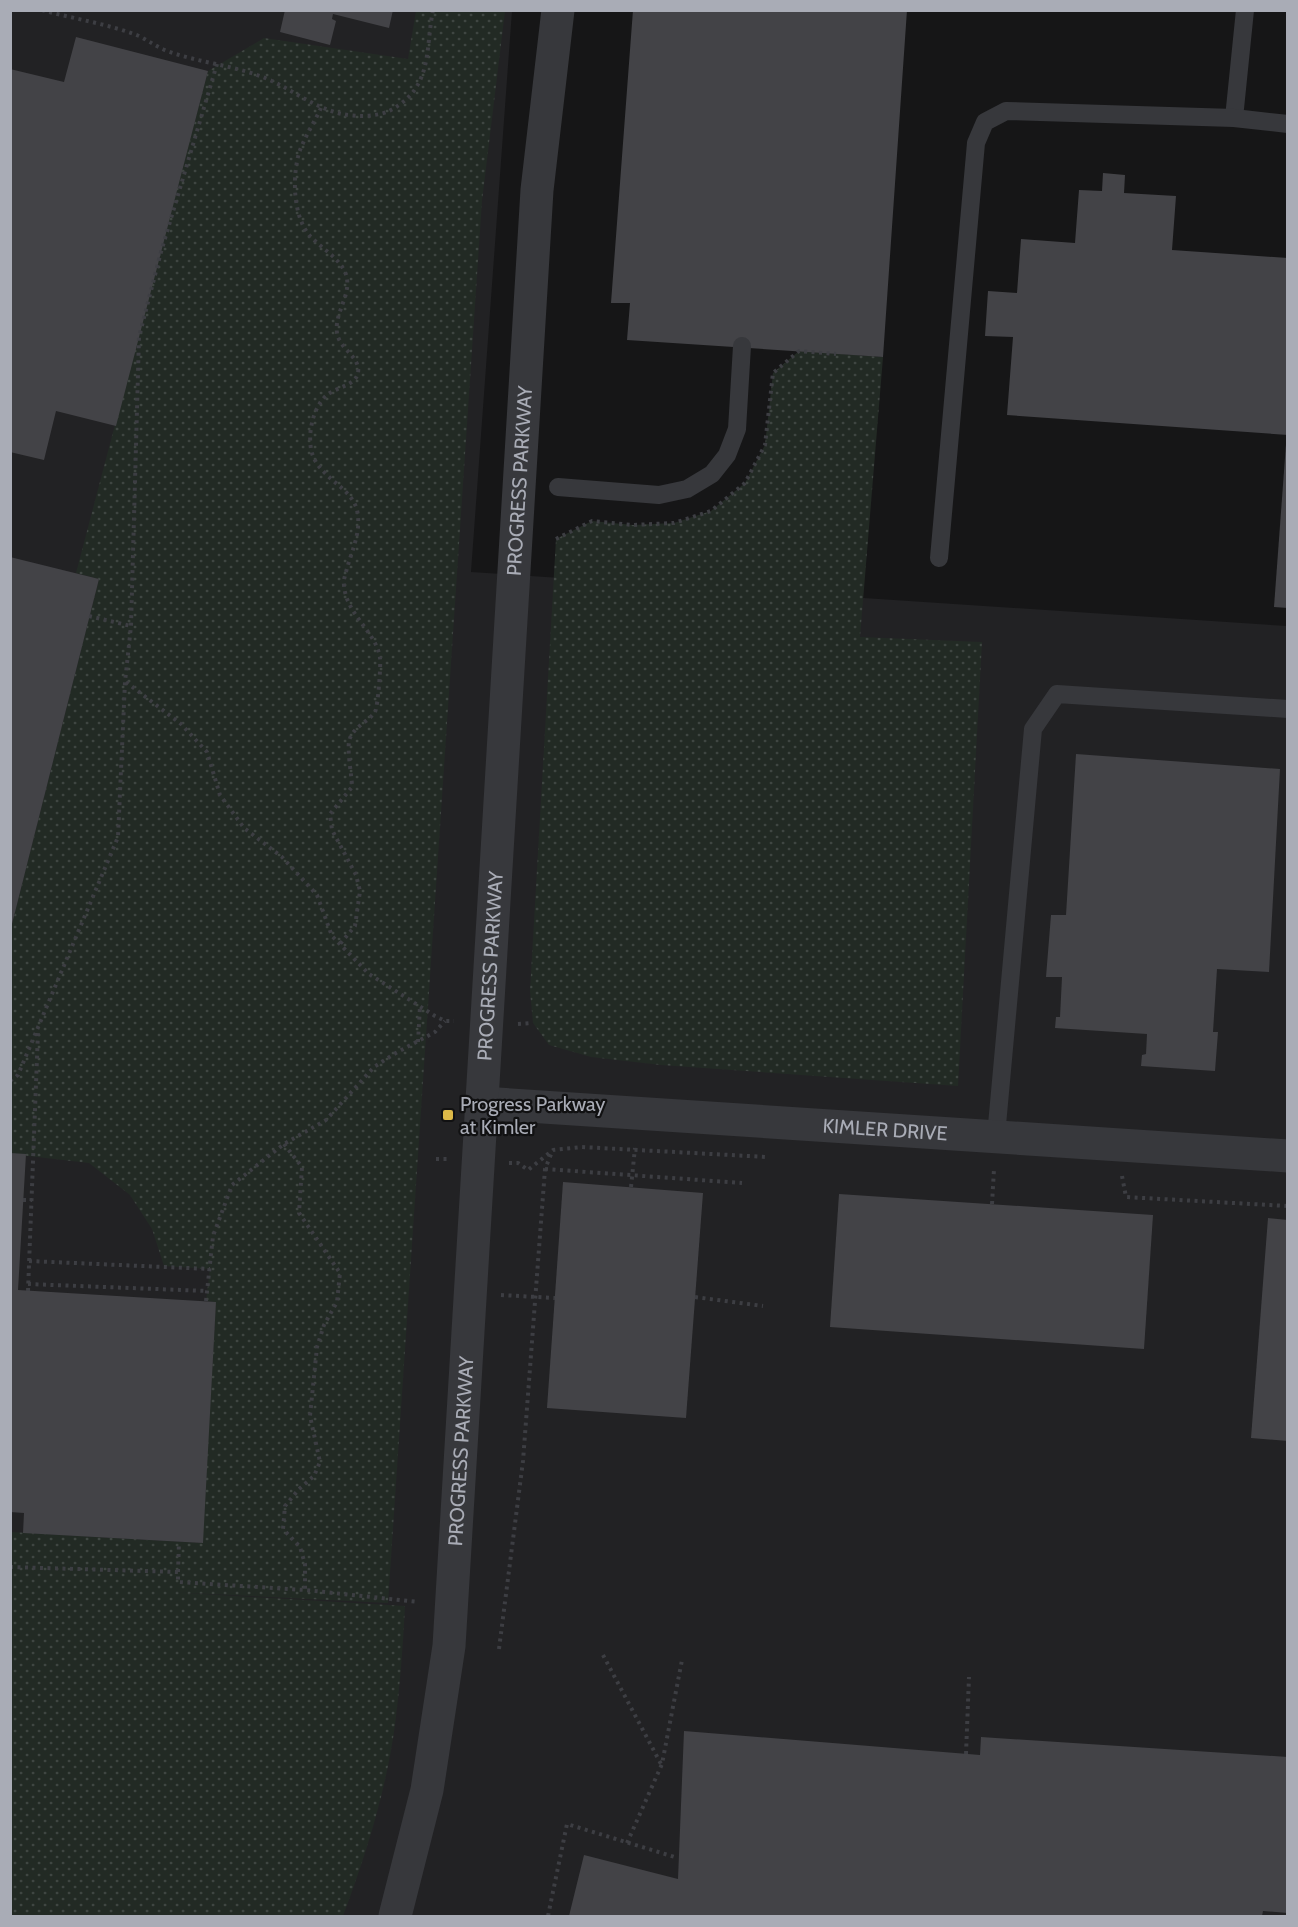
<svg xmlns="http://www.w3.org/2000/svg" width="1298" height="1927" viewBox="0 0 1298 1927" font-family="Cabin,sans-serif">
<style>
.built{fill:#222224}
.grass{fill:url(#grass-dots)}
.building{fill:#434347}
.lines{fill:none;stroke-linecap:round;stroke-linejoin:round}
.path{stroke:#3d3e43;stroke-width:4;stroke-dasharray:3 4.5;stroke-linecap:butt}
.service{stroke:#37383c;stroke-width:18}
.minor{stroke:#37383c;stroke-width:33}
.tertiary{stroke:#37383c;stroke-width:33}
.poi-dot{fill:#ddb948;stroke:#111112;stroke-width:2}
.labels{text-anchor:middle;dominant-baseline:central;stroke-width:4.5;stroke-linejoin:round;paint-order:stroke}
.street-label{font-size:20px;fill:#a9acb6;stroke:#111112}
.poi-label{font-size:20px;fill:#a9acb6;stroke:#111112;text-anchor:start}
</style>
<defs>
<pattern id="grass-dots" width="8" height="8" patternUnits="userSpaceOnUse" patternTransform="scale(1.5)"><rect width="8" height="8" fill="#222a24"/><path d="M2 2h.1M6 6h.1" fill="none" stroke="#3f4642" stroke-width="1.8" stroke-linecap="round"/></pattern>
</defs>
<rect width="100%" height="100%" fill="#161617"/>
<polygon class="built" points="11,11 512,11 471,572 1287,626 1287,1916 11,1916"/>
<g class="grass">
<path d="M416,11H505L482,201L388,1603L169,1592L405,1606C403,1646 400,1686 395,1725C386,1791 366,1855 343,1916H11V1532L202,1543L216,1302L206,1301L210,1269L164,1266L152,1229L130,1195L89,1163L11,1154L10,932L99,579L76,573L208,71L264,38L408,59Z"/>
<polygon points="799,351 883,357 860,637 982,642 958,1086 661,1065 591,1057 549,1045 533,1023 530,991 556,539 592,521 633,525 674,523 711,511 745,483 765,445 773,373"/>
</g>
<g class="building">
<polygon points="285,10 393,10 389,28 333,14 332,19 336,21 330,45 280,32"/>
<polygon points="633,10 907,10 883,357 627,340 630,303 611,303"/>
<polygon points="76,37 208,71 116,426 56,411 44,460 10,452 10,69 64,82"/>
<polygon points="1103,173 1125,175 1124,193 1176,196 1172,250 1288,258 1288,435 1007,415 1013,337 985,336 988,291 1017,293 1021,239 1075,243 1079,190 1102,191"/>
<polygon points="1286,444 1288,444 1288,608 1274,607"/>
<polygon points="10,557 99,579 11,928 10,928"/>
<polygon points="1076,754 1280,769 1269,972 1217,969 1213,1032 1218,1032 1215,1071 1141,1066 1142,1055 1146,1054 1147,1034 1055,1028 1056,1017 1060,1017 1062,977 1046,977 1051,915 1066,915"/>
<polygon points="10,1153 26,1154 18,1290 216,1302 203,1543 23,1533 24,1513 10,1512"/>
<polygon points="563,1182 703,1193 686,1418 547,1408"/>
<polygon points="839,1194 1153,1215 1144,1349 830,1327"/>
<polygon points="1268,1218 1288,1220 1288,1441 1251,1438"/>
<polygon points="684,1731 980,1755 981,1737 1288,1757 1288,1913 1263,1911 1262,1916 569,1916 584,1855 678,1879"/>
</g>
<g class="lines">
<g class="path">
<path d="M42,10C74,19 109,24 139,36C149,41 157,47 167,51C197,62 230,65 260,76C288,86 311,107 342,114C356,117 378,117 391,110C433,87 425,51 433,10"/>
<path d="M321,108C314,123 304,138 299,153C292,177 293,217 310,236C321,248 338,257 345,272C354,293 334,311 337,333C339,347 355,354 358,367C361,385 338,386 327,395C313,407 308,432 311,449C316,477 351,486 357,510C362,532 351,552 346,572C345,576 343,581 344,585C346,615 376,631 380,658C381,666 378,706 375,712C368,722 355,726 350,738C346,747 352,776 352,787L330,814L332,830L356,875L360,891L355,926L340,944"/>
<polyline points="556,539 592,521 633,525 674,523 711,511 745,483 765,445 773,373 799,351 836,354"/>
<polyline points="89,616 131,626"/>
<polyline points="126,682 181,724 207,752 220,795 244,828 282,857 317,895 332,936 369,974 435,1016 445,1021 454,1021"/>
<polyline points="518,1024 533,1023"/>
<polyline points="418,1042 420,1006"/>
<polyline points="10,1081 18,1075 118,837 125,682 131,626 139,337 161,252 217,64"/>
<polyline points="284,1144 302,1167 299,1213 340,1273 337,1302 324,1325 317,1347 310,1416 320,1462 314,1476 299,1489 285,1506 283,1529 300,1547 305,1564 305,1590"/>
<polyline points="436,1159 447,1159"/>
<polyline points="509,1163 518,1163 528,1170 553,1150 582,1147 767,1157"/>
<polyline points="545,1169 742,1183"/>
<polyline points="1122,1176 1126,1197 1288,1206"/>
<polyline points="631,1187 635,1148"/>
<polyline points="23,1200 32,1200"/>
<polyline points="992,1204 994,1169"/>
<polyline points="29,1261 210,1269"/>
<polyline points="28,1284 207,1291"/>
<polyline points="28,1291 38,1032"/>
<polyline points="501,1295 555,1298"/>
<polyline points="695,1297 763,1306"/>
<polyline points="206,1301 213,1236 232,1185 284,1144 326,1120 374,1067 394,1054 435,1032 445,1021"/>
<polyline points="10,1567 178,1572 178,1582 305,1590 419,1602"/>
<polyline points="178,1572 179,1542"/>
<polyline points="499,1649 523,1461 545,1169 552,1152"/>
<polyline points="603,1655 661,1764"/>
<polyline points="966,1754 969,1677"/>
<polyline points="627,1843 662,1764 682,1660"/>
<polyline points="548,1916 567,1824 678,1858"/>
</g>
<g class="service">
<polyline points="1234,118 1245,10"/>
<polyline points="558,487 659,495 687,489 712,474 727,455 737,429 742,346"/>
<polyline points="939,558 976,143 985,122 1006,111 1234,118 1288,124"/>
<polyline points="996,1136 1033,729 1057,694 1288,709"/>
</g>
<path class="minor" id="s1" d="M482,1103L1288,1156"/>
<path class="tertiary" id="s2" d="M395,1916L427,1790L449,1646L537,190L558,10"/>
</g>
<rect class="poi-dot" x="442" y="1109" width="12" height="12" rx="3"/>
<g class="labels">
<g class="street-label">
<text stroke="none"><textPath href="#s2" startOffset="1443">PROGRESS PARKWAY</textPath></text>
<text stroke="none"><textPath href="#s2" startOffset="957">PROGRESS PARKWAY</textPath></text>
<text stroke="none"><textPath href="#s1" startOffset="404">KIMLER DRIVE</textPath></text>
<text stroke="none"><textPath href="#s2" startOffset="471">PROGRESS PARKWAY</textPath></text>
</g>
<g class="poi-label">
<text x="460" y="1104">Progress Parkway<tspan x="460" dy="23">at Kimler</tspan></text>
</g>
</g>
<rect width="1298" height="1927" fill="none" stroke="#a9acb6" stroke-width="24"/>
</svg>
